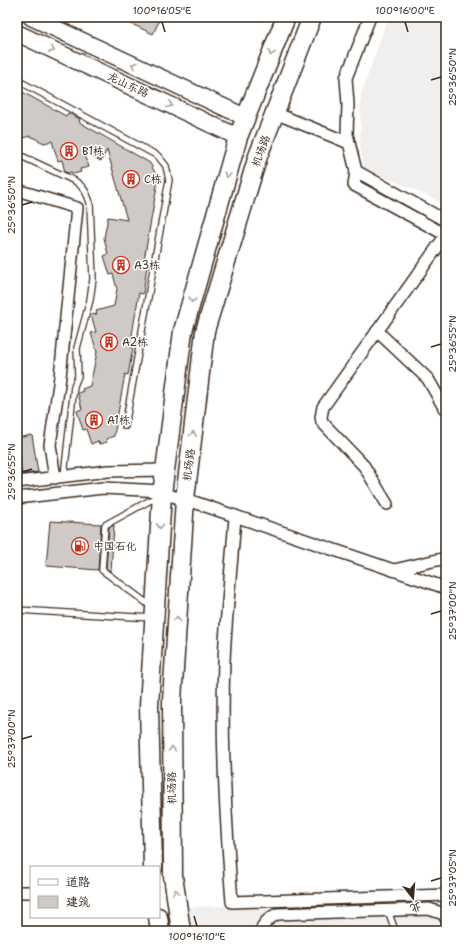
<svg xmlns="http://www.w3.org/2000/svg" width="463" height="948" viewBox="0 0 463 948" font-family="'Shantell Sans','LXGW WenKai TC',sans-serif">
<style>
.built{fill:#f1efee}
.building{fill:#cfcac7;stroke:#3b2a1e}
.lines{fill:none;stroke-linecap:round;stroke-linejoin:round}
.service-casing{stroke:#3b2a1e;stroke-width:8}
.minor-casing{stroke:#3b2a1e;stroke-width:14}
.secondary-casing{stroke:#3b2a1e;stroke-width:19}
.primary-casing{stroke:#3b2a1e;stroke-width:21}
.service{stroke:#fff;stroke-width:5.5}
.minor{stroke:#fff;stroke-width:11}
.secondary{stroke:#fff;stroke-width:16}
.primary{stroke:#fff;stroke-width:18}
.oneway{stroke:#a79f9a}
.ticks{fill:none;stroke:#3b2a1e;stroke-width:1.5}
.labels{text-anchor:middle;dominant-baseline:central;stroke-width:3;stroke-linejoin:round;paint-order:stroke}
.street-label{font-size:11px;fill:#3b2a1e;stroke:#fff}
.poi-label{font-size:11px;fill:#3b2a1e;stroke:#fff;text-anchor:start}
.neatline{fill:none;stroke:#3b2a1e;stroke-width:1.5}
.ticks-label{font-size:10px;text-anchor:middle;fill:#3b2a1e}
</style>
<rect width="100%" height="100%" fill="#fff"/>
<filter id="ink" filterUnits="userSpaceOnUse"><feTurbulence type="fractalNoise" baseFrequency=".025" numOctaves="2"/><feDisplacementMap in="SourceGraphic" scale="8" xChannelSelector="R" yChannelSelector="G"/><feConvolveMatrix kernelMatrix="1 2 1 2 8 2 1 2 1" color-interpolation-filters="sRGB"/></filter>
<g filter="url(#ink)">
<g class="built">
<polygon points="388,17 446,17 446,205 413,189 364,169 360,146 361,95"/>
<polygon points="446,901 446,931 190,931 187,907"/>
</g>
<g class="building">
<polygon points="117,17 161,17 153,34"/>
<polygon points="17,89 66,116 68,113 80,119 79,122 150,163 155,173 157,186 143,266 147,266 143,294 139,293 130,347 133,348 128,375 125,374 114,436 106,439 107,442 99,444 98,441 91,444 86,429 83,430 77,411 82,409 78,393 83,391 82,389 90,386 97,352 91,333 96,332 91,315 97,314 96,311 114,306 117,289 113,274 110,275 104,256 108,254 104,238 108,217 127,220 107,150 101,161 84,152 89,167 80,169 81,172 73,174 72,172 68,173 65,172 62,160 58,161 52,141 44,143 30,136 17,140"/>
<polygon points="32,435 38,472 22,474 17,438"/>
<polygon points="50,521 101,524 98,570 46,566"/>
<polygon points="114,525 111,571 110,571 106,568 109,528"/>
</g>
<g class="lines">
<g class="service-casing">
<g id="service">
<polyline points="17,80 158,156 166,166 169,180 125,426"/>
<path d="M17,154L75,181C84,187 87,193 90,203L93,279L90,300L77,348L78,376L74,386L64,476"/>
<polyline points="152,607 102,570 105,525 158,496"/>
<polyline points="17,610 152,618"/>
<polyline points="388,910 395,931"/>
</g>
</g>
<g class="minor-casing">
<g id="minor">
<polyline points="370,17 346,78 348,104 347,134 356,171 354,185 446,235 323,407 321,417 322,422 364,466 387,504"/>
<polyline points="275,113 349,143"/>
<polyline points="356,171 446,221"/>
<polyline points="17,190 77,208 60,377 50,445 55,478"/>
<polyline points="377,331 428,379 446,411"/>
<polyline points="17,482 108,471 165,470"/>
<polyline points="162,494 185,499 446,588"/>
<polyline points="17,498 103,488 162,491"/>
<path d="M235,516C232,564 226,612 224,661C221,741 226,822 232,902L446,895"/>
<polyline points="394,570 446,558"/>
<polyline points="17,892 31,892"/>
<path d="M261,931C263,923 269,918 277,914L429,909L444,914L446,919"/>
</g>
</g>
<g class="secondary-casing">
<g id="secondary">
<polyline points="31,17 245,117"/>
<polyline points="17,33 238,137"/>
</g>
</g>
<g class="primary-casing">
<g id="primary">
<polyline points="153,867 149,706 162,494 183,331 238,137 286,17"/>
<polyline points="158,917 160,931"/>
<polyline points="181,931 173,876 172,700 185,499 205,331 258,156 312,17"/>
</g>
</g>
<use href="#service" class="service"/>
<use href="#minor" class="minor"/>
<use href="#secondary" class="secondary"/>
<use href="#primary" class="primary"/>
</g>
<defs><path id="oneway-chevron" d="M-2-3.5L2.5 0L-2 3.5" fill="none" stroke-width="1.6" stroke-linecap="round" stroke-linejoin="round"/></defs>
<g class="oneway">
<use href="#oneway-chevron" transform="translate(52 50) rotate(25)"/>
<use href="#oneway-chevron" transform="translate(271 53) rotate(112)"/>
<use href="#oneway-chevron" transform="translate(134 65) rotate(-155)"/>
<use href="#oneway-chevron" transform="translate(170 105) rotate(25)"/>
<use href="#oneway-chevron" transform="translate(227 175) rotate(106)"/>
<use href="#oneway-chevron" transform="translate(192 300) rotate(106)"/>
<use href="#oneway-chevron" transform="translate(193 434) rotate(-83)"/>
<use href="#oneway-chevron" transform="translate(160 526) rotate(94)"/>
<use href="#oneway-chevron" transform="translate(177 619) rotate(-86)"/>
<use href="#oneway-chevron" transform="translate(172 749) rotate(-91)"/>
<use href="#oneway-chevron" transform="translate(176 892) rotate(-98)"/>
</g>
</g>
<path class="ticks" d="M162,22L165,32M405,22L408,32M431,80L441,77M22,205L32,202M431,347L441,344M22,472L32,469M431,614L441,611M22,739L32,736M431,881L441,878M194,916L197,926"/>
<defs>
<g id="building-ring" transform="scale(0.9)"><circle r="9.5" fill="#fff" stroke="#c8321e" stroke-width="1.5"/><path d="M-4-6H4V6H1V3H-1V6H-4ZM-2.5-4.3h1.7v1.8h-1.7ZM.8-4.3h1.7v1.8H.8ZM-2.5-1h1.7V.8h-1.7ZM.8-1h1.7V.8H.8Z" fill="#c8321e"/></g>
<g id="fuel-ring" transform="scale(0.9)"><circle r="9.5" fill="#fff" stroke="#c8321e" stroke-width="1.5"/><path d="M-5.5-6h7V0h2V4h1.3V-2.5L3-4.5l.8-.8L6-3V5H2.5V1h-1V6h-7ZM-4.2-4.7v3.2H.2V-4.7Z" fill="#c8321e"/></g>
</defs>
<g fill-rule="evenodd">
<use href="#building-ring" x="69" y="151"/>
<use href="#building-ring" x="131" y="179"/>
<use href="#building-ring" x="121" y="265"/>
<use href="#building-ring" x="109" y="342"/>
<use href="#building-ring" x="94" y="420"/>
<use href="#fuel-ring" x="80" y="546"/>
</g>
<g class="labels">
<g class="street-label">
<text transform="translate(128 85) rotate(25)">龙山东路</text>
<text transform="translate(261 151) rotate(-70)">机场路</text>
<text transform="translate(189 465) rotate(-83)">机场路</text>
<text transform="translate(172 788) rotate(-91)">机场路</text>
</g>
<g class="poi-label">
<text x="82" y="151">B1栋</text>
<text x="144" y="179">C栋</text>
<text x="134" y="265">A3栋</text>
<text x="122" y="342">A2栋</text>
<text x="107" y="420">A1栋</text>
<text x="93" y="546">中国石化</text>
</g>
</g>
<rect width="463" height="948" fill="none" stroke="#fff" stroke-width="44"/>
<rect x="30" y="866" width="130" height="52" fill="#ffffff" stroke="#b1aaa5"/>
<rect x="38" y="879" width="20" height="6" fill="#ffffff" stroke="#b1aaa5"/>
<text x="66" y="886" font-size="12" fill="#3b2a1e">道路</text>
<rect x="38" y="896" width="20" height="12" fill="#cfcac7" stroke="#b1aaa5"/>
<text x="66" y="906" font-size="12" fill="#3b2a1e">建筑</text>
<g transform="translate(413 898) rotate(163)" stroke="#ffffff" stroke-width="3" paint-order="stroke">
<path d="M0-3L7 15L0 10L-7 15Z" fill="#3b2a1e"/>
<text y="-6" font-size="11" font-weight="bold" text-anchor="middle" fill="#3b2a1e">北</text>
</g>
<rect x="22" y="22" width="419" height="904" class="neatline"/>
<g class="ticks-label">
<text x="162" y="14">100°16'05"E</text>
<text x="405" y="14">100°16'00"E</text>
<text transform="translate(452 77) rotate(-90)" y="4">25°36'50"N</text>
<text transform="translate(11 205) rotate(-90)" y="4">25°36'50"N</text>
<text transform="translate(452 344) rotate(-90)" y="4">25°36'55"N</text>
<text transform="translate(11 472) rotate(-90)" y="4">25°36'55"N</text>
<text transform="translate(452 611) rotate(-90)" y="4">25°37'00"N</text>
<text transform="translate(11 739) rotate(-90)" y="4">25°37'00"N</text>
<text transform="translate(452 878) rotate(-90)" y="4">25°37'05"N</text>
<text x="197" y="940">100°16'10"E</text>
</g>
</svg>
